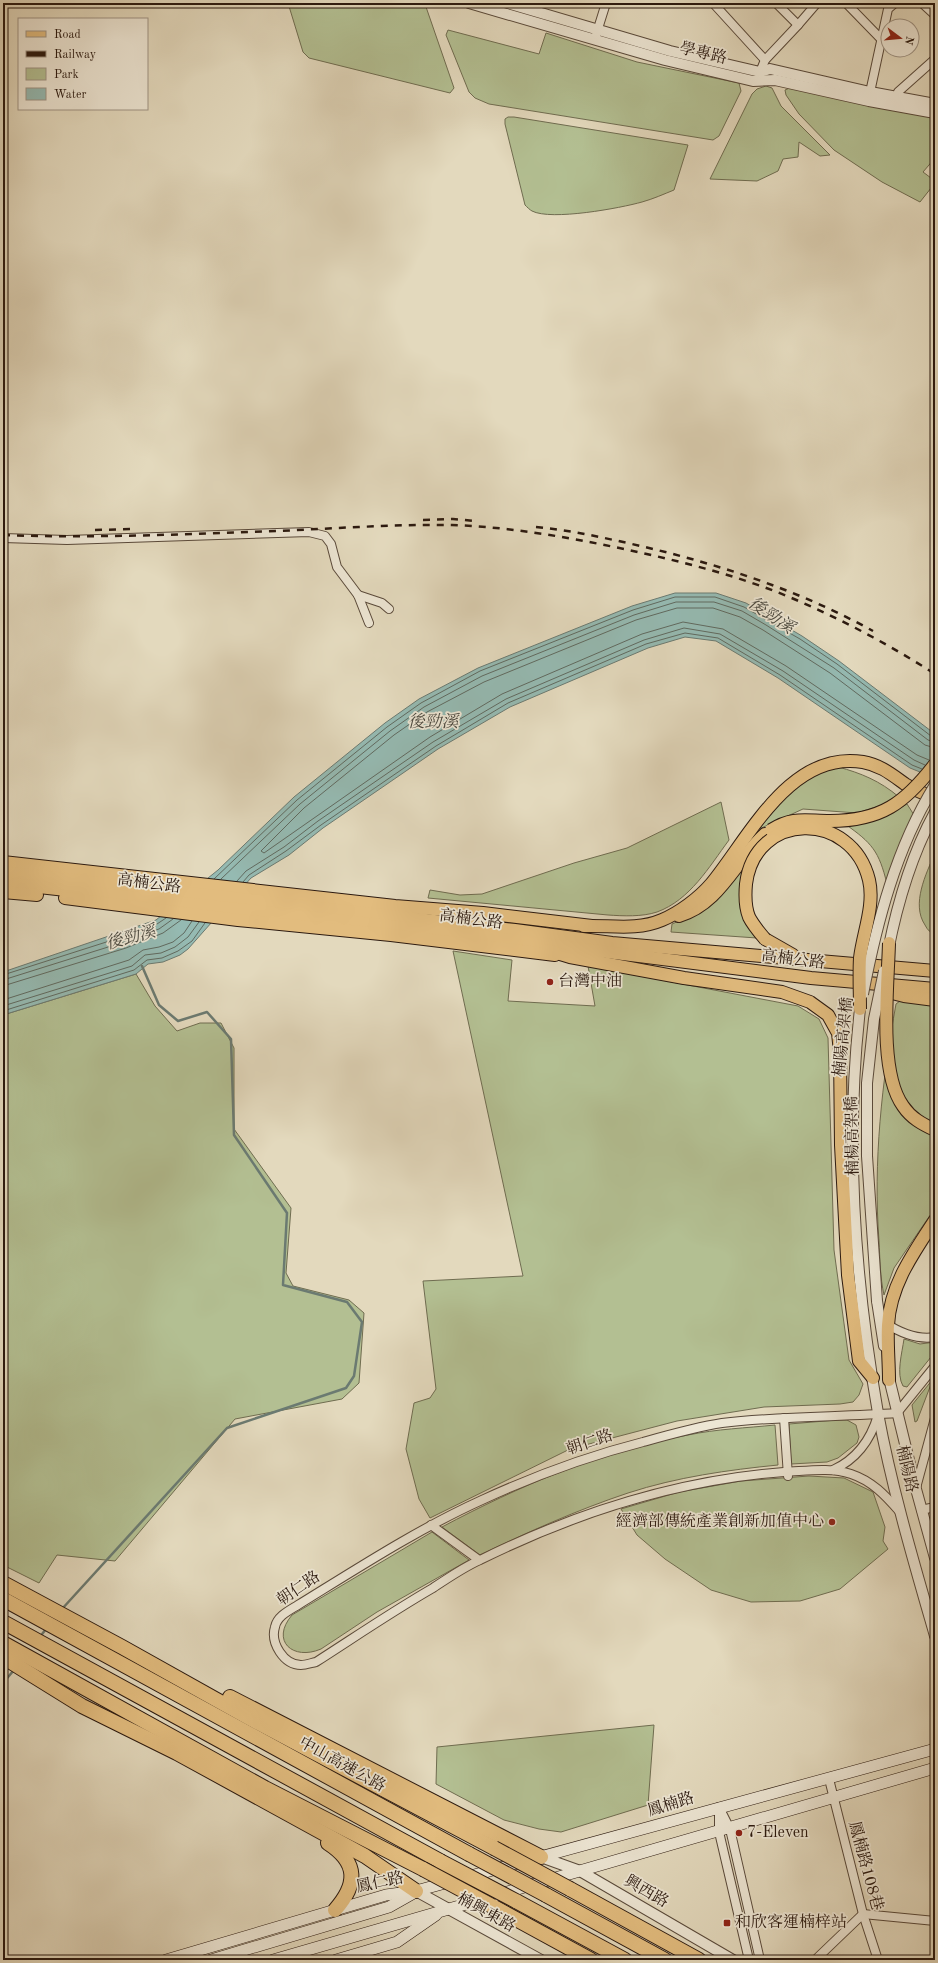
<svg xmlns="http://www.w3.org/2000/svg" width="938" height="1963" viewBox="0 0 938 1963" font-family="'Old Standard TT','Noto Serif TC',serif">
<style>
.green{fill:#b3bf92;stroke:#6f6c50}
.water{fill:#95bab2;stroke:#6b7a71}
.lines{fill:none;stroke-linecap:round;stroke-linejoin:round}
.shore{stroke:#606a60;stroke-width:1}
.stream{stroke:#6b7a71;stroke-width:2.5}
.minor-casing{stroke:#59493a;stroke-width:10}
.tertiary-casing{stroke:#59493a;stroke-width:12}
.secondary-casing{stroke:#2b190f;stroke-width:12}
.primary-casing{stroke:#2b190f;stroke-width:14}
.motorway-casing{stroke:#2b190f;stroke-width:16}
.minor{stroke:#ede6d4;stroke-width:8}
.tertiary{stroke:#ede6d4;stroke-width:10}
.secondary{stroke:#ede6d4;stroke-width:11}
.primary{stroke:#e2bc7e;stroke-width:12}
.motorway{stroke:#e2bc7e;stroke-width:14}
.rail{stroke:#2b190f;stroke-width:2.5;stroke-dasharray:7 7;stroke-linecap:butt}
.tertiary-bridge-casing{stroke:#59493a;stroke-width:12;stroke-linecap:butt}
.primary-bridge-casing{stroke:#2b190f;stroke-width:14;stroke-linecap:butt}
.motorway-bridge-casing{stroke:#2b190f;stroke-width:16;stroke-linecap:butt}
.tertiary-bridge{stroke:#ede6d4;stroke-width:10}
.primary-bridge{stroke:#e2bc7e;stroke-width:12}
.motorway-bridge{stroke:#e2bc7e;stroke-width:14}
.poi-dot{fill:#8f2418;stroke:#ede6d4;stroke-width:1.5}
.labels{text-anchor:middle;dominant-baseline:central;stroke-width:3.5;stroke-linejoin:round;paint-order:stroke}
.street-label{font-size:16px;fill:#2b190f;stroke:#ede6d4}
.poi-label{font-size:16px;fill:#2b190f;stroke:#ede6d4;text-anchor:start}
.water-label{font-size:17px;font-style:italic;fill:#4b4940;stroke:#ede6d4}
</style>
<rect width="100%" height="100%" fill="#e3d9bd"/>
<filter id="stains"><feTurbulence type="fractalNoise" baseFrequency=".005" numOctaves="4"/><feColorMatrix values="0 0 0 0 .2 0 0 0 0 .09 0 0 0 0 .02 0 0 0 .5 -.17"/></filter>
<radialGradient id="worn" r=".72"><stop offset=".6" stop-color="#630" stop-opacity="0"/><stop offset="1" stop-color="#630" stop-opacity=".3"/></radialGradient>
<g class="green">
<polygon points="288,3 421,3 425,4 454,88 450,93 309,58 303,52"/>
<polygon points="448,30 539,54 546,33 637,62 739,83 741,91 719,136 713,140 489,104 475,98 469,92 446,35"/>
<polygon points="766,86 772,88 781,106 830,155 820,156 799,142 798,157 783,159 778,171 757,181 710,179 752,94 757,89"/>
<polygon points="792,87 935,116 935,158 923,172 935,181 935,183 920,202 882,182 834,150 799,114 786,95 785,90"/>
<path d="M508,117H514L688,145L674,190C664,194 653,199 642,202C621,208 551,221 532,211C530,210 527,207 525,205L505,124V119Z"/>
<path d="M838,767C861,773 880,781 899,797L882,805L857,813L803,809L757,830C778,804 803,771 838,767Z"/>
<path d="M721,802L729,840C709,867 690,900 657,912C642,917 623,916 608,915L428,898L430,890L460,895L482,894L574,863L627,848Z"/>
<path d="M907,804L914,815L887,884C879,851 872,843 845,824L884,817Z"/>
<polygon points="757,848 744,875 757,938 671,932 672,924 688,917"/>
<path d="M935,853V937C932,933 927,930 925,925C911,904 926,874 935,853Z"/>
<polygon points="453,951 512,960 508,1001 595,1006 588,966 798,1006 819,1019 828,1038 834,1250 849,1360 863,1384 859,1395 853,1402 840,1404 764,1407 677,1421 570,1449 430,1518 419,1499 406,1449 414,1403 430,1398 436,1389 423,1281 523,1276"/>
<polygon points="136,974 155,1006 177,1031 200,1023 221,1023 234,1048 234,1129 291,1208 286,1273 293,1286 349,1300 364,1313 359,1383 342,1399 235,1419 115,1561 57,1555 39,1583 3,1565 3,1015"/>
<path d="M900,1001L935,1005V1208L894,1268L884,1295C880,1277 880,1259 879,1241C873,1161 882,1082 896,1004Z"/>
<path d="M904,1339L920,1344L935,1342V1352L907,1387L903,1386C896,1374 902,1353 904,1339Z"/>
<polygon points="933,1379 917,1421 915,1422 912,1405"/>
<polygon points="837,1420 847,1420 856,1425 859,1437 857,1443 838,1458 827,1462 791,1464 789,1424"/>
<path d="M775,1425L778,1465C728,1470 677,1477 628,1493C577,1510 528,1532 480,1555L442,1527C519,1486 601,1451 688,1435C717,1429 746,1428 775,1425Z"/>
<polygon points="809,1476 844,1478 873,1492 885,1527 883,1541 888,1549 840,1589 800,1601 751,1602 711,1590 665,1559 637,1535 621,1509 679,1492 741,1481"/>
<path d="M432,1532L469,1560L377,1612L321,1649C293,1661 270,1641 292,1615Z"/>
<polygon points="654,1725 648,1805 561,1832 539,1829 504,1820 436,1784 437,1747"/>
</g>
<polygon class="water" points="675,593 716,593 746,603 802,636 839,661 935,734 935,778 910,768 778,678 716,641 685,637 648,648 510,707 438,749 323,828 289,855 251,878 188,949 180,955 163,962 148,964 136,974 3,1015 3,972 156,920 218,870 294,797 385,723 419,699 478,668 632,606"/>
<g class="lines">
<g class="shore">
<polyline points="929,760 917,755 786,666 723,629 683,622 642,634 502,694 430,737 264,853 261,851 304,808 394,735 427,712 484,682 636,620 677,608 713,608 740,617 763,630 830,673 925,745 935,748"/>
<polyline points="214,879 297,800 387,727 421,703 480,671 633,610 675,597 715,597 744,607 800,639 837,664 931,736 935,737"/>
<polyline points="221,879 300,804 390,731 424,707 482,676 634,615 676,602 714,602 742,611 766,625 834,668 928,740 935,742"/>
<polyline points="237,881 246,871 284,847 318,821 433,742 506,699 644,640 684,628 720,634 783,671 914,760 925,765"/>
<polyline points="243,882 249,875 286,851 321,825 436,746 508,703 646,644 685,633 718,638 780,675 912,765 922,769"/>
<polyline points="3,975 122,937 157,924 166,918"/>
<polyline points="3,980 124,942 159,929 173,919"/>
<polyline points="3,986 126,948 163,933 181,920"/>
<polyline points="3,1000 129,960 143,950 159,947 173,942 184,933 192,921"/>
<polyline points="3,1006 132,966 145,955 161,953 175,947 188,937 199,922"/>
<polyline points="3,1011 134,970 147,960 162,958 178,951 192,941 205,923"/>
</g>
<g class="stream">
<polyline points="62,1609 227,1428 346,1388 354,1376 362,1322 347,1302 283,1285 287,1213 234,1135 231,1039 207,1012 178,1021 159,1005 142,966"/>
<polyline points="39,1638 46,1629"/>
<polyline points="3,1683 14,1670"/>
</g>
<g class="minor-casing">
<g id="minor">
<polyline points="713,3 765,60"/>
<polyline points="776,3 798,25"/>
<polyline points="846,3 881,39"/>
<polyline points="922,3 935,15"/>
<polyline points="596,35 606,3"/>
<polyline points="760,72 765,60 798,25 817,3"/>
<polyline points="869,97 888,9 895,3"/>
<polyline points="896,101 898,92 935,59"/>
<polyline points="3,538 67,540 309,532 325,536 331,544 337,567 358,595 369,623"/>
<polyline points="358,595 382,603 389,609"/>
<path d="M885,1323C899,1332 918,1340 935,1337"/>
<polyline points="784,1418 788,1476"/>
<path d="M833,1470C857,1459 871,1439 878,1415"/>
<polyline points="916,1488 935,1418"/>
<polyline points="921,1510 935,1507"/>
<path d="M899,1511C885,1495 872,1481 851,1474C830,1467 807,1471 784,1472C679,1480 575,1513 480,1560C464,1567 448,1578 433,1588C393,1611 355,1637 316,1662C311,1663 306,1665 301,1665C284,1665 270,1643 275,1627C277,1616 290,1610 298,1605C358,1568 418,1529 482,1500C534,1476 588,1456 643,1442C668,1435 696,1427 722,1423C780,1416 839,1417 897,1413L935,1366"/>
<polyline points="431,1525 479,1560"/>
<polyline points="829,1779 863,1914 878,1960"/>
<polyline points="719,1807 730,1829 760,1960"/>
<polyline points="719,1810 719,1832 749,1960"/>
<polyline points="815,1960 863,1914 935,1921"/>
</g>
</g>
<g class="tertiary-casing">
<g id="tertiary">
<polyline points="469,3 665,60 753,81 775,80 869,101 935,113"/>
<polyline points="507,3 670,51 760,72 770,69 870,92 935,104"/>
<path d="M860,1009C845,1142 855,1282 878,1413C892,1489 914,1563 935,1636"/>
<polyline points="877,1301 884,1346"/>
<polyline points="888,1374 916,1489 935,1558"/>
<polyline points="541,1857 580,1871 733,1960"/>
<polyline points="416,1891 541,1960"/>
</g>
</g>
<g class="secondary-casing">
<g id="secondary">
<polyline points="166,1960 386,1895 416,1891 935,1749"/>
<polyline points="211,1960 389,1907 412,1894"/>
<polyline points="273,1960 935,1768"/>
<polyline points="336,1960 397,1942 436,1915"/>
</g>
</g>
<g class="primary-casing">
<g id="primary">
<polyline points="3,862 395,906 483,913 592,926"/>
<polyline points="3,872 515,930 612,943 935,971"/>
<polyline points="3,883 480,936 811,978 935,989"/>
<polyline points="3,892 37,895"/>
<polyline points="65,898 238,920 391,935 555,955"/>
<path d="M679,916C720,904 735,861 765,834"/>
<path d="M584,926C611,925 636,931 662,920C679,913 699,898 711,884C749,838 790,750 863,762C880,765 891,774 905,784C914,790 925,794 935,798"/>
<polyline points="765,939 793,955"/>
<polyline points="547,950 570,957 684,978 782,992 810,1002 828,1015 838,1033 840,1052 841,1145 848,1275 859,1361 873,1378"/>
<polyline points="884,991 904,996 935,1000"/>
<path d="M889,1380C889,1362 887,1343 888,1325C890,1285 914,1252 935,1220"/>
</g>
</g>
<g class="motorway-casing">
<g id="motorway">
<polyline points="3,1583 122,1647 249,1718 494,1848"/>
<polyline points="3,1599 469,1854"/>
<polyline points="3,1622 440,1861"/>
<polyline points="3,1643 265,1788 423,1869"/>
<polyline points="3,1657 82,1706 177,1753 365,1856 416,1891"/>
<polyline points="230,1697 541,1857"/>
<path d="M328,1843C359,1863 357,1885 335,1910"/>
<polyline points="570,1889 699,1960"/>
<polyline points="546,1895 665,1960"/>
<polyline points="516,1901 625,1960"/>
<polyline points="492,1906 591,1960"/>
</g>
</g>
<use href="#minor" class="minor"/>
<use href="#tertiary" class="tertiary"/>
<use href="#secondary" class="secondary"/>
<use href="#primary" class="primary"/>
<use href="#motorway" class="motorway"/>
<g class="rail">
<polyline points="423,520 453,519 475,521"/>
<path d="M536,527C569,530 600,537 632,544C715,563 797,589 873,631"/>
<polyline points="95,530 133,529"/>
<path d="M3,535C85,538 167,535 249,532C317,530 384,524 452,525C510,527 567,537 624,549C675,560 728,573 777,592C832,614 885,642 935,674"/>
</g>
<g class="tertiary-bridge-casing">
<g id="tertiary-bridge">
<path d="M888,951C897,905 912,854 935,812"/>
<path d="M863,994C877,922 896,848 935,785"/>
<polyline points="877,1301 867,1156 867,1083 874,1019 884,971"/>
</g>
</g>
<g class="primary-bridge-casing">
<g id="primary-bridge">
<path d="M771,830C793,816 806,821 830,821C881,821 905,803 935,764"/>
<path d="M765,939C759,932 753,925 749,917C745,907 745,895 746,884C755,811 852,810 869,880C875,905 863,933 860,958C859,975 860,992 860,1009"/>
<path d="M889,943C888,985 878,1072 903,1106C911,1118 922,1124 935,1130"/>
</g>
</g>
<g class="motorway-bridge-casing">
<g id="motorway-bridge">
<polyline points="494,1848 570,1889"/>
<polyline points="469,1854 546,1895"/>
<polyline points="440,1861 516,1901"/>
<polyline points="423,1869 492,1906"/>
</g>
</g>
<use href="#tertiary-bridge" class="tertiary-bridge"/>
<use href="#primary-bridge" class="primary-bridge"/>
<use href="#motorway-bridge" class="motorway-bridge"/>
</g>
<g class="poi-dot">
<circle cx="550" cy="982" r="4"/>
<circle cx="832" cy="1522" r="4"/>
<circle cx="739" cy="1833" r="4"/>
<rect x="723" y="1919" width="8" height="8" rx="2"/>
</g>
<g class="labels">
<g class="street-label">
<text transform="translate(703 54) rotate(13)">學專路</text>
<text transform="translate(149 884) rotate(7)">高楠公路</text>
<text transform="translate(471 920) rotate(7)">高楠公路</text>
<text transform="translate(793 960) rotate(7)">高楠公路</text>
<text transform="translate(844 1037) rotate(-84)">楠陽高架橋</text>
<text transform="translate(853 1136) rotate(-91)">楠楊高架橋</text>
<text transform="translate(590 1443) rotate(-19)">朝仁路</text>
<text transform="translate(906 1469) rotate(77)">楠陽路</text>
<text transform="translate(299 1589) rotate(-34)">朝仁路</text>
<text transform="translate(342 1765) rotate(29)">中山高速公路</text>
<text transform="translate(671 1805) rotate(-17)">鳳楠路</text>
<text transform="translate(865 1866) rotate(75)">鳳楠路108巷</text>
<text transform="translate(380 1883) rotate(-12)">鳳仁路</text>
<text transform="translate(646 1892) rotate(30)">興西路</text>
<text transform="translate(486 1913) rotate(29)">楠興東路</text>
</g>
<g class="poi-label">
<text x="558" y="982">台灣中油</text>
<text x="824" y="1522" text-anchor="end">經濟部傳統產業創新加值中心</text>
<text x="747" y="1833">7-Eleven</text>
<text x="735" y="1923">和欣客運楠梓站</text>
</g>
<g class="water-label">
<text transform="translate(771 616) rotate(34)">後勁溪</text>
<text x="433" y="722">後勁溪</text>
<text transform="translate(131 938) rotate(-15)">後勁溪</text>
</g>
</g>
<rect width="938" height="1963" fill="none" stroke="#e3d9bd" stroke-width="16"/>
<rect x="4" y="4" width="930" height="1955" fill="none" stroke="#2b190f" stroke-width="2"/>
<rect x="8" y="8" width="922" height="1947" fill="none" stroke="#2b190f"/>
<rect x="18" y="18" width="130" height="92" fill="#ede6d4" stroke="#9f9485"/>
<rect x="26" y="31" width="20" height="6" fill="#e2bc7e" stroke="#9f9485"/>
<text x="54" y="38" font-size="12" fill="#2b190f">Road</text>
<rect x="26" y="51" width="20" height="6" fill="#2b190f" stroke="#9f9485"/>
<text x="54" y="58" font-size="12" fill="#2b190f">Railway</text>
<rect x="26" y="68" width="20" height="12" fill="#b3bf92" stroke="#9f9485"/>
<text x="54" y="78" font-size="12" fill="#2b190f">Park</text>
<rect x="26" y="88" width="20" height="12" fill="#95bab2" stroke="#9f9485"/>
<text x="54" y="98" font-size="12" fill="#2b190f">Water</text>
<g transform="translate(900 38) rotate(106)"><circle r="19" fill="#ede6d4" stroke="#9f9485"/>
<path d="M0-3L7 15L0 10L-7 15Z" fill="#8f2418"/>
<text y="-6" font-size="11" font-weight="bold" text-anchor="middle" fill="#2b190f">N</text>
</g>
<rect width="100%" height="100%" filter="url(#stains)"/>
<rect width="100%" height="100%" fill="url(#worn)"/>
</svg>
